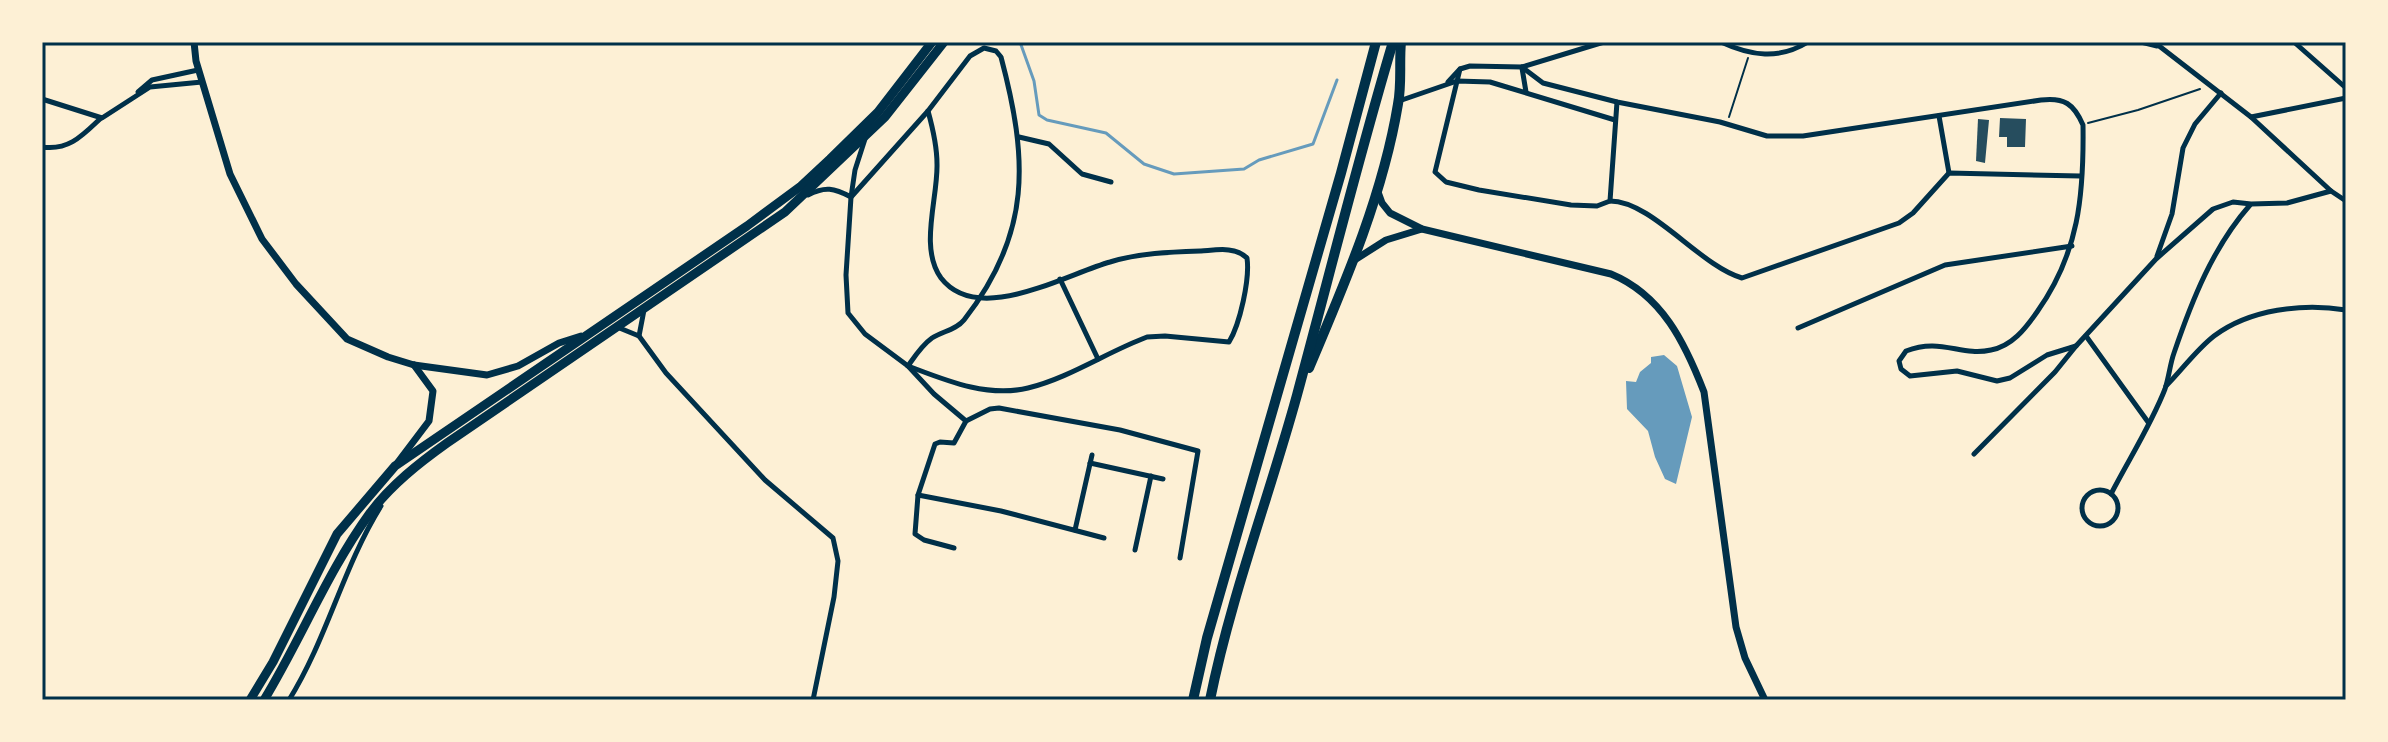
<svg xmlns="http://www.w3.org/2000/svg" width="2388" height="742" viewBox="0 0 2388 742" font-family="Raleway,sans-serif">
<style>
.water{fill:#669bbc}
.lines{fill:none;stroke-linecap:round;stroke-linejoin:round}
.stream{stroke:#669bbc;stroke-width:3}
.building{fill:#264d5e}
.path{stroke:#003049;stroke-width:2}
.minor{stroke:#003049;stroke-width:5}
.tertiary{stroke:#003049;stroke-width:7}
.trunk{stroke:#003049;stroke-width:9}
.motorway{stroke:#003049;stroke-width:10}
.neatline{fill:none;stroke:#003049;stroke-width:3}
</style>
<rect width="100%" height="100%" fill="#fdf0d5"/>
<polygon class="water" points="1664,355 1677,366 1692,417 1676,484 1665,479 1655,457 1648,431 1627,409 1626,381 1636,382 1640,372 1651,363 1651,357"/>
<g class="lines">
<polyline class="stream" points="1020,42 1034,81 1039,115 1047,120 1106,133 1144,164 1174,174 1244,169 1259,160 1313,144 1337,80"/>
</g>
<g class="building">
<polygon points="2000,118 2026,119 2025,147 2007,147 2007,137 1999,137"/>
<polygon points="1978,119 1989,120 1985,163 1976,161"/>
</g>
<g class="lines">
<g class="path">
<polyline points="1729,117 1748,58"/>
<polyline points="2088,123 2138,110 2200,89"/>
</g>
<g class="minor">
<path d="M1721,42C1751,56 1779,60 1808,42"/>
<polyline points="2141,42 2157,46"/>
<polyline points="2154,42 2251,117 2331,191 2346,201"/>
<polyline points="2294,42 2346,88"/>
<path d="M1522,67L1543,83L1617,102L1720,122L1767,136H1803L2041,100C2064,97 2074,104 2083,125C2084,195 2079,253 2037,312C2025,329 2012,346 1991,350C1961,357 1941,337 1906,351L1899,361L1901,369L1910,376L1957,371L1997,381L2010,378L2047,355L2076,346"/>
<polyline points="1522,68 1526,92"/>
<polyline points="1460,69 1435,172 1446,182 1479,190 1571,205 1597,206 1610,201 1617,102"/>
<polyline points="1448,82 1460,69 1470,66 1522,67 1604,42"/>
<polyline points="138,92 152,80 198,70"/>
<polyline points="42,99 102,118 150,87 202,82"/>
<polyline points="1399,101 1457,81 1490,82 1615,120"/>
<polyline points="1939,116 1949,173"/>
<polyline points="2251,117 2346,98"/>
<polyline points="1019,137 1049,144 1082,174 1111,182"/>
<polyline points="865,139 855,170 851,197 846,275 848,313 865,334 908,366 934,394 966,421 990,409 999,408 1120,430 1198,451 1180,558"/>
<path d="M42,147C69,151 83,135 101,118"/>
<path d="M808,195C825,186 834,188 851,197"/>
<path d="M852,196L928,111L970,56L984,48L996,51L1001,57C1028,159 1032,233 964,320C956,330 943,331 932,338C922,345 915,356 908,366"/>
<path d="M1610,201C1652,201 1700,266 1742,278L1899,223L1913,213L1949,173L2080,176"/>
<polyline points="2157,256 2172,214 2183,148 2195,124 2221,93"/>
<polyline points="1060,279 1098,359"/>
<polyline points="617,327 639,336 666,373 765,480 833,538 838,561 834,597 813,700"/>
<polyline points="1798,328 1945,265 2072,246"/>
<polyline points="639,336 644,310"/>
<polyline points="2086,336 2148,422"/>
<path d="M908,366C945,380 987,398 1028,388C1069,378 1107,352 1147,337L1165,336L1229,342C1240,324 1250,279 1247,258C1235,246 1216,250 1201,251C1171,252 1139,253 1110,262C1064,275 978,326 941,278C919,248 938,198 937,164C937,146 933,129 928,111"/>
<path d="M2166,386C2182,370 2196,350 2214,336C2250,309 2303,303 2346,310"/>
<polyline points="1974,454 2055,372 2076,346 2156,259 2213,209 2233,202 2251,204 2287,203 2331,191"/>
<polyline points="1090,463 1163,479"/>
<circle cx="2100" cy="508" r="18"/>
<path d="M2111,494C2129,459 2151,425 2165,389C2169,377 2170,364 2174,353C2192,300 2213,247 2250,205"/>
<polyline points="918,495 1001,511 1104,538"/>
<polyline points="1075,530 1092,455"/>
<polyline points="954,548 924,540 915,534 918,495 935,444 940,442 954,443 966,421"/>
<polyline points="1135,550 1151,476"/>
<path d="M289,700C327,639 343,567 381,506"/>
</g>
<g class="tertiary">
<polyline points="194,42 196,61 230,174 262,239 296,284 347,339 388,357 414,365 487,375 518,366 559,343 581,336"/>
<path d="M1378,192L1382,203L1390,213L1422,229L1611,274C1662,295 1685,343 1704,392L1736,627L1745,658L1765,700"/>
<polyline points="1353,261 1386,240 1422,229"/>
<polyline points="398,462 429,421 433,391 414,365"/>
</g>
<g class="trunk">
<polyline points="250,700 273,662 337,534 395,466 747,226 801,186 830,159 878,112 932,42"/>
<path d="M264,700C301,639 328,571 370,513C391,485 419,463 447,443L785,212L885,117L944,42"/>
</g>
<g class="motorway">
<path d="M1309,368C1345,283 1383,195 1398,104C1402,84 1399,62 1401,42"/>
<polyline points="1193,700 1207,638 1341,173 1376,42"/>
<path d="M1210,700C1231,596 1269,497 1297,395C1329,277 1358,159 1393,42"/>
</g>
</g>
<rect width="2388" height="742" fill="none" stroke="#fdf0d5" stroke-width="88"/>
<rect x="44" y="44" width="2300" height="654" class="neatline"/>
</svg>
